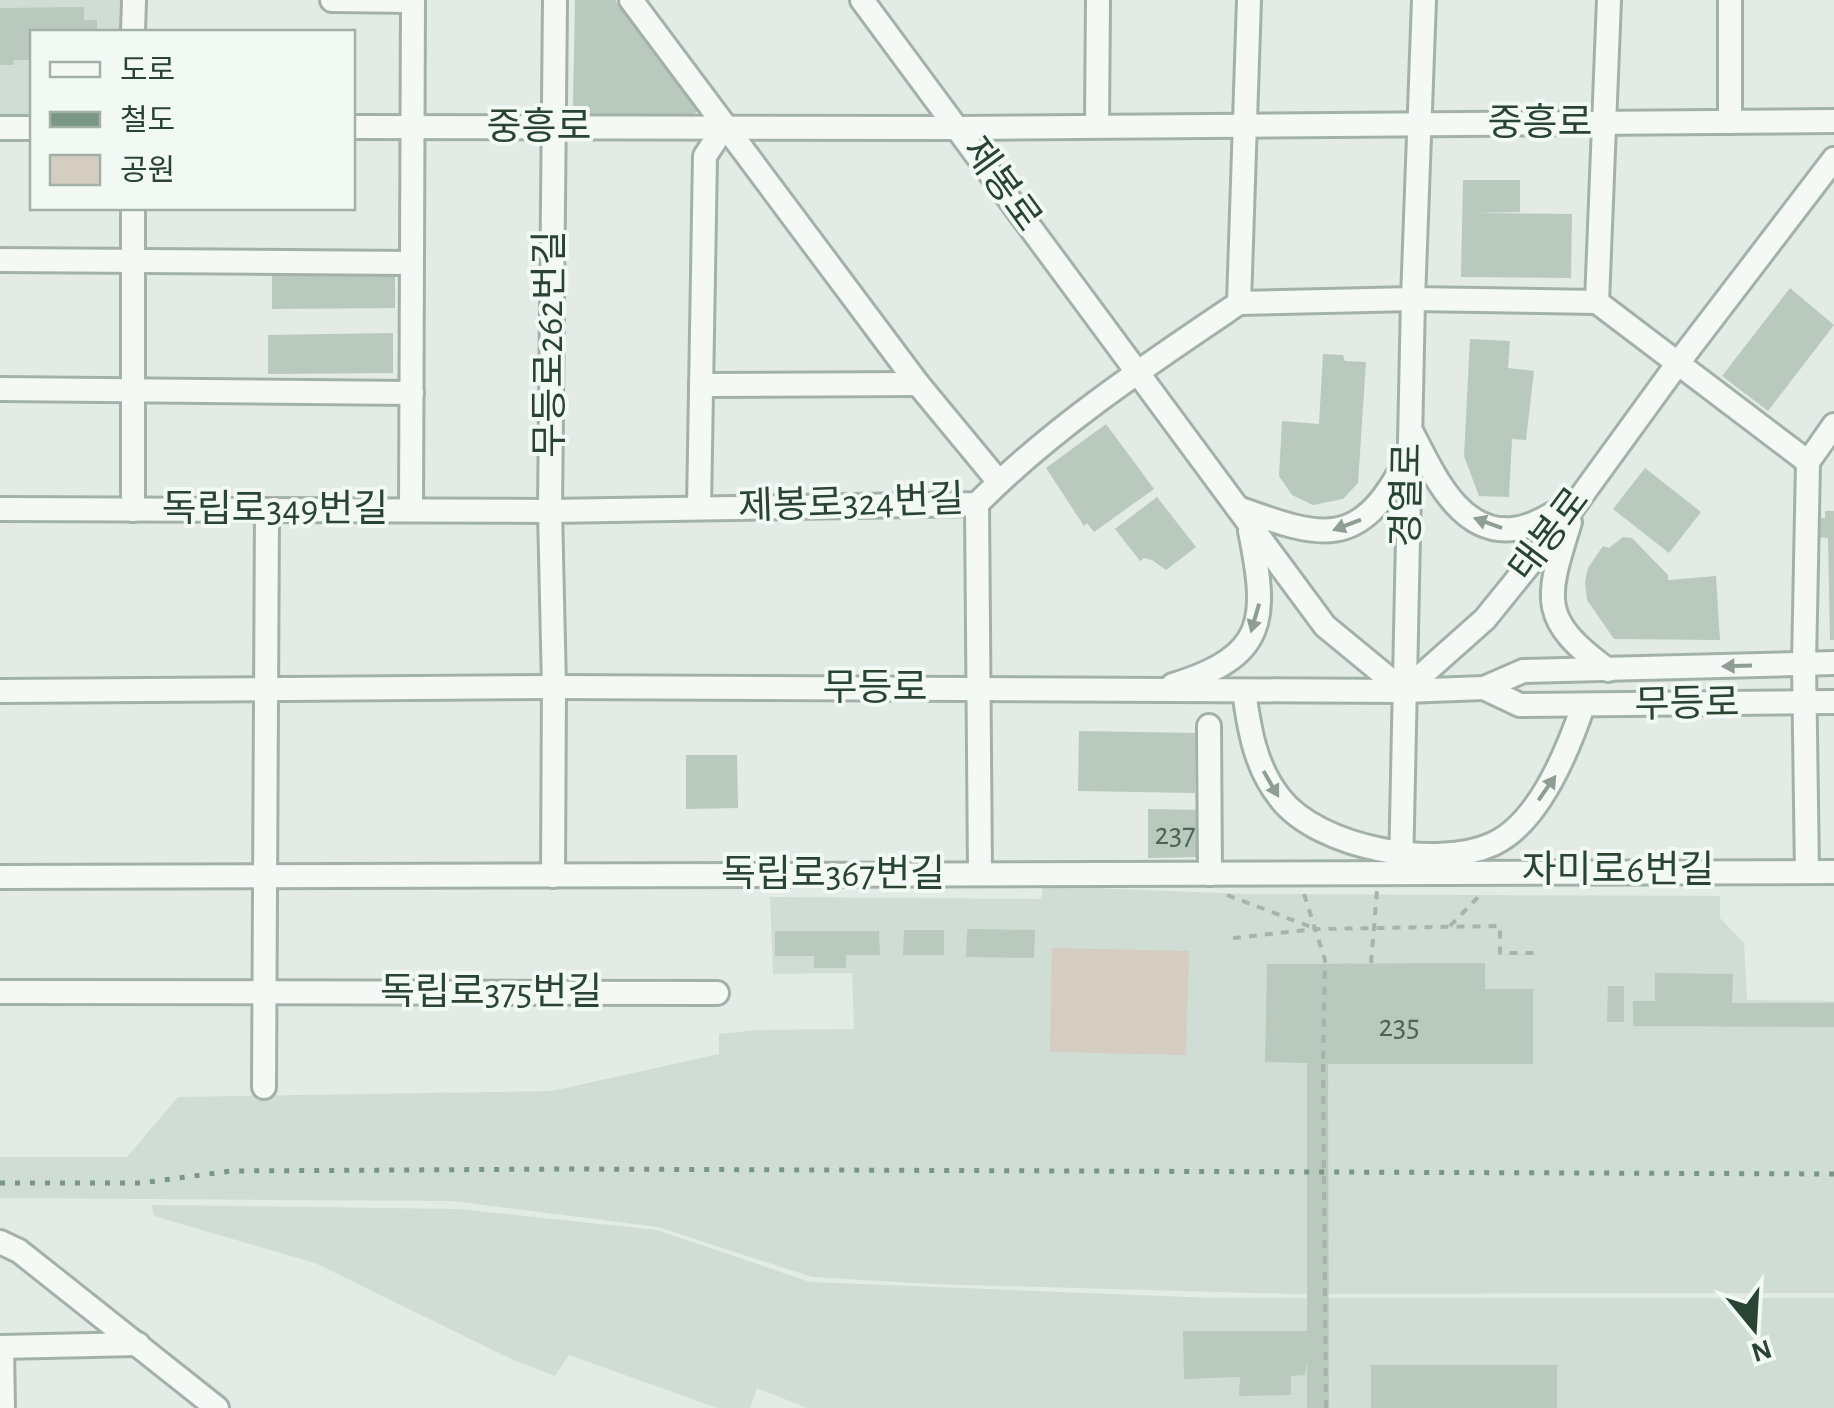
<svg xmlns="http://www.w3.org/2000/svg" width="1834" height="1408" viewBox="0 0 1834 1408" font-family="'Alegreya Sans','Noto Sans KR',sans-serif">
<style>
.built{fill:#d0ddd4}
.green{fill:#d5ccc2}
.building{fill:#b9c9be}
.lines{fill:none;stroke-linecap:round;stroke-linejoin:round}
.minor-casing{stroke:#a3b2a8;stroke-width:28}
.path{stroke:#a7b4ac;stroke-width:4;stroke-dasharray:8 8;stroke-linecap:butt}
.minor{stroke:#f5f9f6;stroke-width:22}
.rail{stroke:#7a9684;stroke-width:5;stroke-dasharray:5 10;stroke-linecap:butt}
.path-bridge{stroke:#a7b4ac;stroke-width:4;stroke-dasharray:8 8;stroke-linecap:butt}
.oneway{fill:#8f9e94}
.labels{text-anchor:middle;dominant-baseline:central;stroke-width:8;stroke-linejoin:round;paint-order:stroke}
.number-label{font-size:32px;fill:#4d6556}
.street-label{font-size:38px;fill:#294433;stroke:#f2f8f4}
</style>
<rect width="100%" height="100%" fill="#e2ebe5"/>
<g class="built">
<polygon points="0,0 134,0 134,32 32,32 32,128 0,128"/>
<polygon points="1043,886 1245,894 1720,896 1720,918 1744,943 1747,1000 1834,1001 1834,1293 1294,1294 932,1284 812,1277 658,1227 453,1201 0,1198 0,1157 127,1157 178,1097 552,1091 719,1054 719,1034 757,1030 854,1029 852,973 773,974 770,897 1041,899"/>
<polygon points="152,1205 458,1209 657,1230 810,1282 1213,1298 1834,1298 1834,1408 807,1408 757,1388 750,1408 717,1408 569,1355 555,1376 511,1359 315,1263 154,1216"/>
</g>
<polygon class="green" points="1052,948 1189,951 1186,1055 1050,1052"/>
<g class="building">
<polygon points="575,0 615,0 698,111 681,124 590,120 573,107"/>
<polygon points="84,7 84,20 97,20 97,32 32,32 32,60 14,60 13,65 0,65 0,8"/>
<polygon points="1463,180 1520,180 1520,212 1476,213 1572,214 1571,278 1461,277"/>
<polygon points="395,271 395,308 272,309 272,272"/>
<polygon points="1790,288 1834,325 1768,411 1722,376"/>
<polygon points="393,333 393,373 268,374 268,335"/>
<polygon points="1470,339 1510,341 1508,368 1534,371 1526,440 1512,439 1509,497 1479,496 1464,456"/>
<polygon points="1323,354 1343,355 1345,361 1366,362 1358,483 1343,499 1313,505 1292,495 1279,476 1282,421 1319,424"/>
<polygon points="1106,424 1154,489 1094,532 1087,523 1084,526 1046,468"/>
<polygon points="1645,468 1701,512 1669,553 1613,509"/>
<polygon points="1157,497 1196,547 1166,570 1152,560 1144,558 1140,561 1115,529"/>
<polygon points="1825,511 1834,511 1834,640 1830,640 1828,538 1816,537 1813,518 1825,518"/>
<polygon points="1623,537 1632,538 1668,575 1668,580 1716,576 1720,640 1614,639 1587,600 1585,582 1588,568 1603,546 1609,548"/>
<polygon points="1079,731 1196,733 1195,793 1078,791"/>
<polygon points="686,755 737,755 738,808 686,809"/>
<polygon points="1148,809 1203,810 1201,857 1148,858"/>
<polygon points="967,929 1035,930 1034,958 966,957"/>
<polygon points="904,930 944,930 944,955 903,955"/>
<polygon points="775,931 879,931 880,955 846,955 846,968 814,968 814,956 775,956"/>
<polygon points="1485,963 1485,989 1533,989 1533,1064 1328,1064 1329,1408 1307,1408 1307,1361 1305,1375 1291,1376 1291,1395 1239,1396 1240,1377 1184,1379 1183,1331 1307,1331 1307,1063 1265,1062 1267,964"/>
<polygon points="1655,973 1733,974 1732,1003 1834,1003 1834,1027 1633,1026 1633,1001 1655,1001"/>
<polygon points="1608,986 1624,986 1624,1022 1607,1022"/>
<rect x="1371" y="1365" width="186" height="43"/>
</g>
<g class="lines">
<g class="minor-casing">
<g id="minor">
<polyline points="332,0 413,1"/>
<polyline points="631,0 918,384 999,482"/>
<polyline points="862,0 1325,626 1404,691"/>
<polyline points="133,32 134,0"/>
<polyline points="1730,122 1730,0"/>
<polyline points="1097,125 1098,0"/>
<polyline points="352,127 958,128 1834,121"/>
<polyline points="0,128 32,128"/>
<polyline points="0,260 411,263"/>
<polyline points="1597,302 1609,0"/>
<polyline points="1597,302 1808,462"/>
<polyline points="1239,303 1413,299 1597,302"/>
<polyline points="1239,303 1249,0"/>
<polyline points="701,385 918,384"/>
<polyline points="0,389 412,393"/>
<path d="M1411,431C1432,470 1458,535 1513,529C1533,527 1552,514 1570,504"/>
<polyline points="977,504 980,874"/>
<polyline points="699,508 705,156 725,126"/>
<path d="M1238,508C1321,538 1359,551 1405,462"/>
<path d="M0,509L550,511L977,504C1053,427 1150,363 1239,303"/>
<polyline points="133,510 133,208"/>
<polyline points="411,510 413,0"/>
<path d="M1570,522C1546,599 1538,619 1608,670"/>
<path d="M1173,685C1267,656 1268,620 1250,531"/>
<polyline points="1484,688 1520,705 1834,702"/>
<polyline points="0,691 554,687 1404,691 1484,688 1523,671 1834,663"/>
<path d="M1244,691C1249,728 1255,767 1280,798C1318,848 1437,870 1493,844C1539,823 1568,750 1583,706"/>
<polyline points="1404,691 1485,619 1553,535 1678,363 1834,159"/>
<polyline points="1209,726 1210,874"/>
<polyline points="1401,871 1413,299 1424,0"/>
<polyline points="1807,872 1804,664 1808,462 1834,425"/>
<polyline points="553,876 554,687 550,511 555,0"/>
<polyline points="0,877 1834,872"/>
<polyline points="0,992 717,993"/>
<polyline points="264,1087 267,510"/>
<polyline points="0,1242 19,1251 217,1408"/>
<polyline points="0,1347 138,1344"/>
<polyline points="2,1347 3,1408"/>
</g>
</g>
<g class="path">
<polyline points="1304,894 1325,960 1323,1064"/>
<polyline points="1227,895 1311,927"/>
<polyline points="1450,926 1481,894"/>
<polyline points="1233,938 1316,929 1500,926 1500,953 1537,953"/>
<polyline points="1371,963 1377,891"/>
</g>
<use href="#minor" class="minor"/>
<polyline class="rail" points="0,1183 141,1183 231,1171 571,1169 1834,1174"/>
<polyline class="path-bridge" points="1323,1064 1326,1408"/>
</g>
<defs><path id="oneway-solid" d="M-6-.8H1V-3.2L6.5 0L1 3.2V.8H-6Z" transform="scale(2.5)"/></defs>
<g class="oneway">
<use href="#oneway-solid" transform="translate(1488 523) rotate(-160)"/>
<use href="#oneway-solid" transform="translate(1347 525) rotate(159)"/>
<use href="#oneway-solid" transform="translate(1255 618) rotate(106)"/>
<use href="#oneway-solid" transform="translate(1737 666) rotate(178)"/>
<use href="#oneway-solid" transform="translate(1271 784) rotate(60)"/>
<use href="#oneway-solid" transform="translate(1547 788) rotate(-55)"/>
</g>
<g class="labels">
<g class="number-label">
<text x="1175" y="834">237</text>
<text x="1399" y="1026">235</text>
</g>
<g class="street-label">
<text x="1540" y="124">중흥로</text>
<text x="539" y="128">중흥로</text>
<text transform="translate(1001 185) rotate(54)">제봉로</text>
<text transform="translate(551 344) rotate(-90)">무등로262번길</text>
<text transform="translate(1408 495) rotate(-89)">경열로</text>
<text transform="translate(851 504) rotate(-2)">제봉로324번길</text>
<text x="275" y="510">독립로349번길</text>
<text transform="translate(1550 535) rotate(-53)">태봉로</text>
<text x="875" y="689">무등로</text>
<text transform="translate(1687 705) rotate(-1)">무등로</text>
<text x="1618" y="871">자미로6번길</text>
<text x="833" y="875">독립로367번길</text>
<text x="491" y="993">독립로375번길</text>
</g>
</g>
<rect x="30" y="30" width="325" height="180" fill="#f2f8f4" stroke="#a2b0a7" stroke-width="2.5"/>
<rect x="50" y="62" width="50" height="15" fill="#f5f9f6" stroke="#a2b0a7" stroke-width="2.5"/>
<text x="120" y="80" font-size="30" fill="#294433">도로</text>
<rect x="50" y="112" width="50" height="15" fill="#7a9684" stroke="#a2b0a7" stroke-width="2.5"/>
<text x="120" y="130" font-size="30" fill="#294433">철도</text>
<rect x="50" y="155" width="50" height="30" fill="#d5ccc2" stroke="#a2b0a7" stroke-width="2.5"/>
<text x="120" y="180" font-size="30" fill="#294433">공원</text>
<g transform="translate(1754 1328) rotate(162)" stroke="#f2f8f4" stroke-width="8" paint-order="stroke">
<path d="M0-8L18 38L0 25L-18 38Z" fill="#294433"/>
<text y="-15" font-size="28" font-weight="bold" text-anchor="middle" fill="#294433">N</text>
</g>
</svg>
